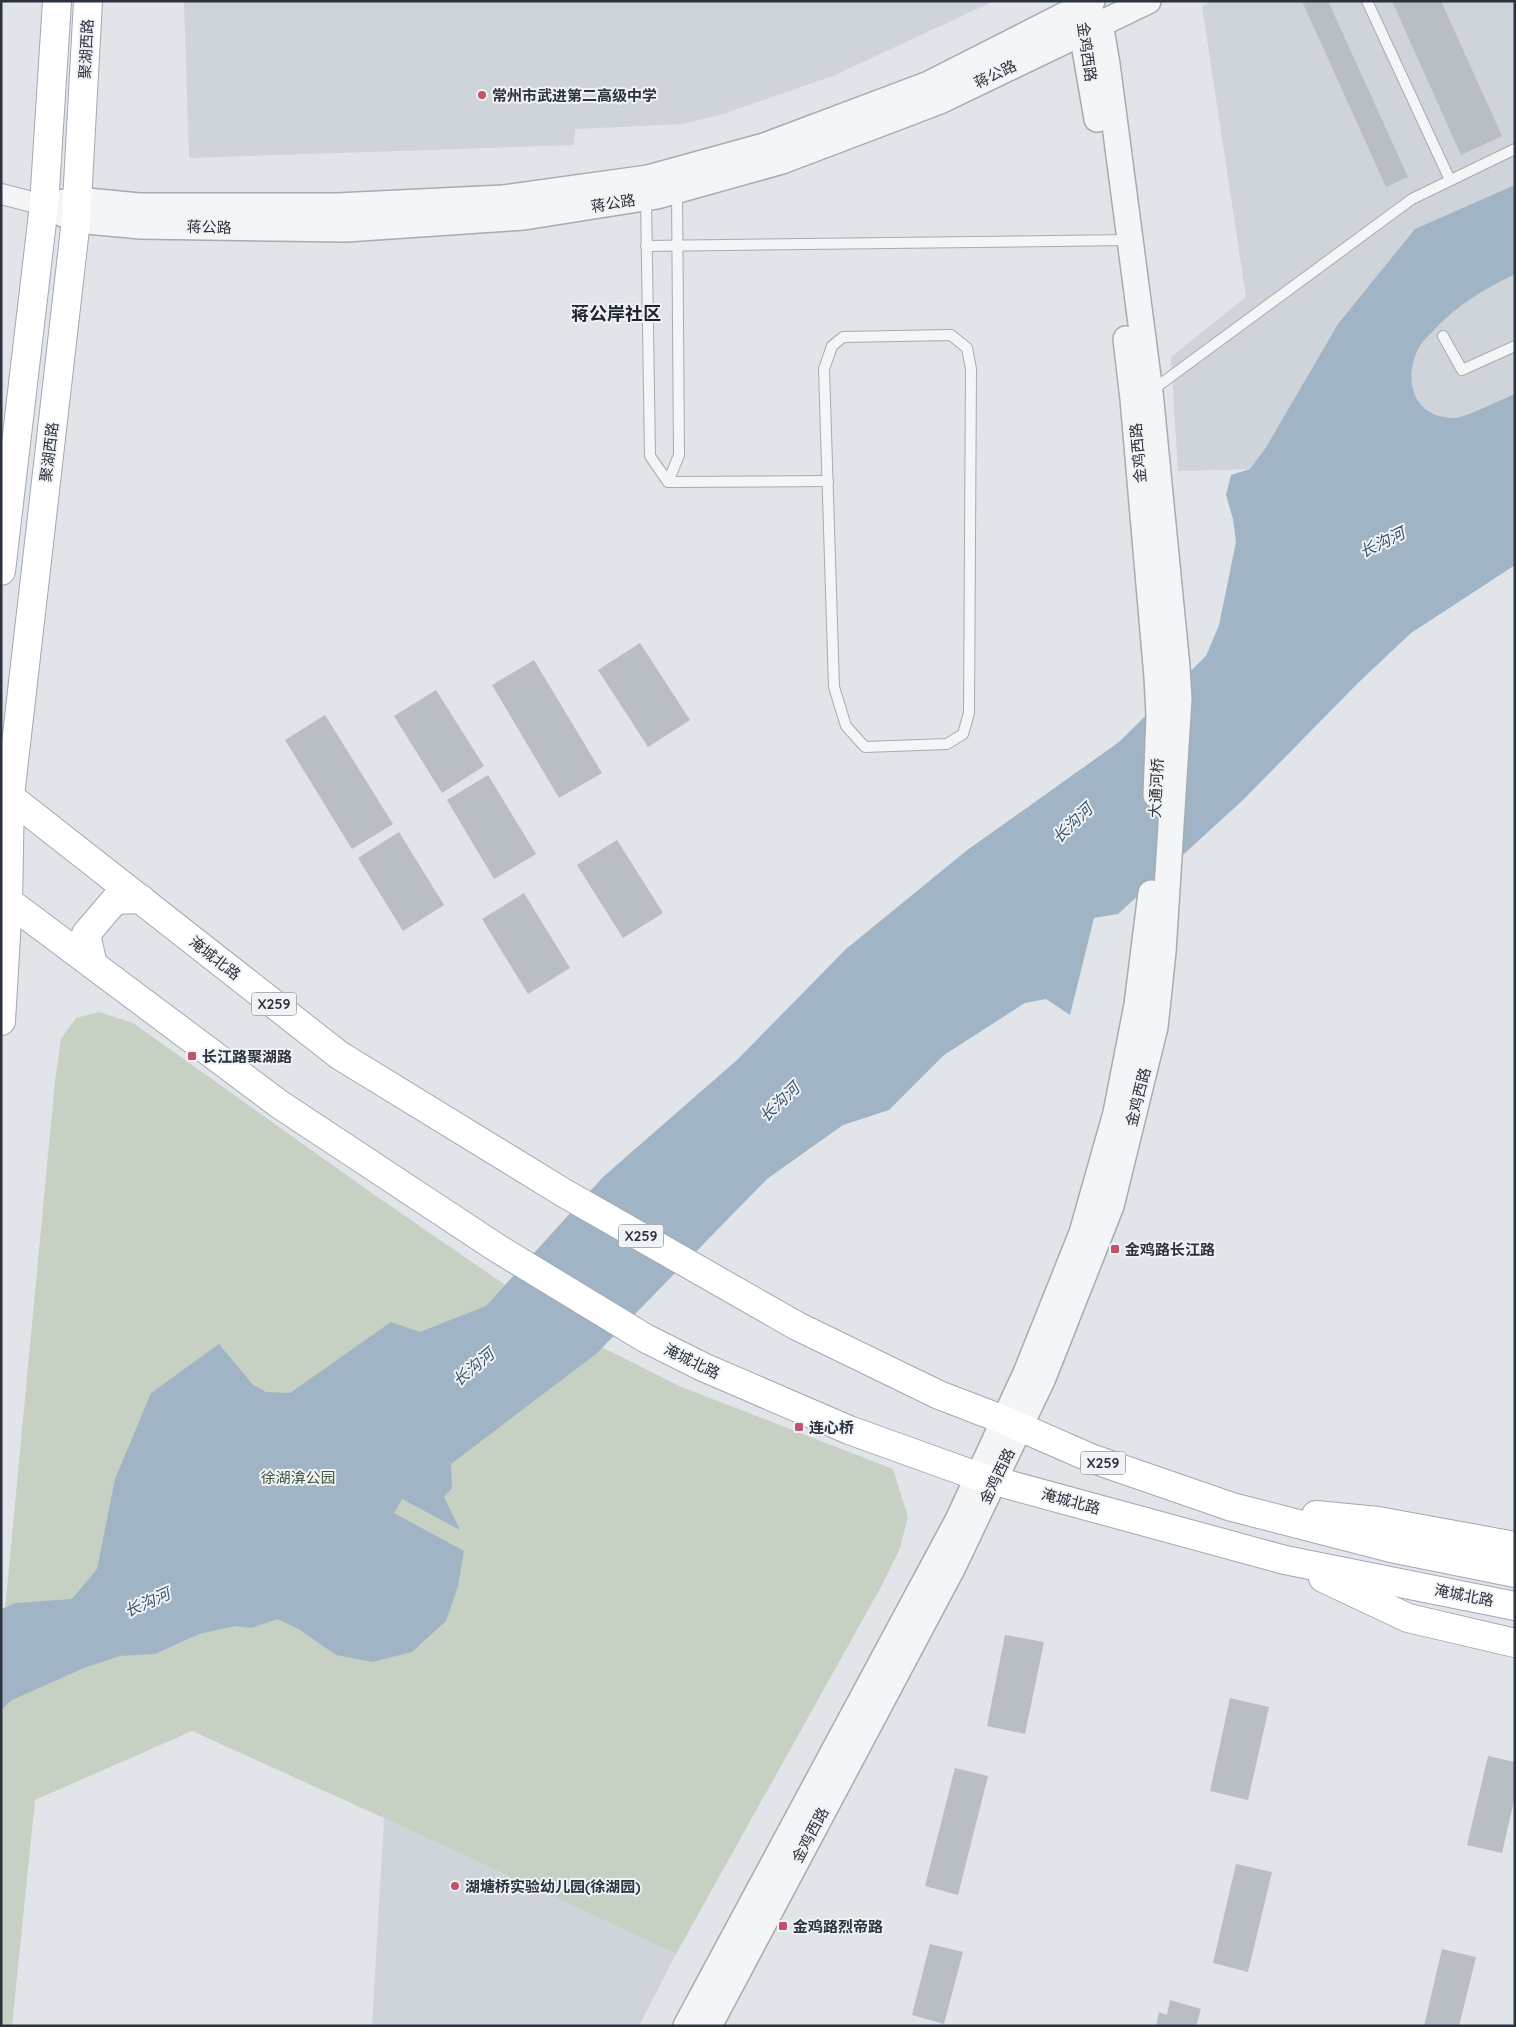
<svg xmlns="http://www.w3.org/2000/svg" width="1516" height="2027" viewBox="0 0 1516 2027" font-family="Quicksand,'Noto Sans SC',sans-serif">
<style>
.built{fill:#cfd4da}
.green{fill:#c7d1c3}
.water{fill:#a0b4c5}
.building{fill:#b9bec4}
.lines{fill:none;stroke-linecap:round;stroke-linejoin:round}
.service-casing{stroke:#a7abb2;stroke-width:12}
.minor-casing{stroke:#a7abb2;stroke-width:22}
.tertiary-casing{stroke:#a7abb2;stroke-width:28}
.primary-casing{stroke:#a1a9b3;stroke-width:30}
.service{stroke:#f3f5f7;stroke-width:10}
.minor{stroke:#f3f5f7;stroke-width:20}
.tertiary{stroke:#f3f5f7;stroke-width:25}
.primary{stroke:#fff;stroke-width:28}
.poi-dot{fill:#c1536a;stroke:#f0f3f6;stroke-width:2}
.labels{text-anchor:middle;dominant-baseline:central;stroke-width:4;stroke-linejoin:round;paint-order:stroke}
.shield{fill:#f0f3f6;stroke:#666d75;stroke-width:1}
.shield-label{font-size:14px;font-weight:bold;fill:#2b333e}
.street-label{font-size:15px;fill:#2b333e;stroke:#f0f3f6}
.poi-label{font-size:15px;font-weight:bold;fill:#2b333e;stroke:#f0f3f6;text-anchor:start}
.park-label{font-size:15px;fill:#41583a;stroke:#f0f3f6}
.water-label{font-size:16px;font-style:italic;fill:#39546e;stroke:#f0f3f6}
.quarter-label{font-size:18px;font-weight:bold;fill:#1d242f;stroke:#f0f3f6}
</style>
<rect width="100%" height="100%" fill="#e1e4e8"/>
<g class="built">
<polygon points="184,1 994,1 833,76 723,114 683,124 575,129 574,145 189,158"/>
<polygon points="1212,1 1515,1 1515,565 1411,633 1250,469 1178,471 1171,357 1246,297 1202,6"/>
<polygon points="384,1818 676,1954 639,2026 372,2026"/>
</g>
<polygon class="green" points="99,1012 133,1023 376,1196 578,1335 679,1386 893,1469 908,1517 900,1548 882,1585 676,1954 384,1818 192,1731 35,1800 12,2026 1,2026 1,1652 55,1081 61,1039 76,1018"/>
<path class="water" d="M1515,185V274C1484,289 1457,305 1434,330C1430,335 1424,339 1421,344C1401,377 1412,419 1455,418C1464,418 1503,399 1515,394V565L1411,633L1359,682L1243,800L1118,914L1094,918L1070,1015L1046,999L1025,1003L944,1055L889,1110L843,1125L767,1179L596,1354L451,1464L452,1488L444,1497L460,1530L402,1499L394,1513L464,1551L458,1586L446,1621L412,1652L372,1662L336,1655L300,1630L278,1619L251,1628L235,1626L199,1634L155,1654L120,1656L84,1668L12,1700L1,1710V1609L16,1603L72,1599L97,1569L115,1479L151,1393L219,1344L253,1385L266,1392L290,1393L391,1322L420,1332L486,1306L603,1177L737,1060L846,949L966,851L1119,742L1206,656L1219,625L1236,542L1233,519L1226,495L1231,475L1250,469L1265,449L1338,324L1415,229Z"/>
<g class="building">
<polygon points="1302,1 1328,1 1408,177 1386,187"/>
<polygon points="1392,1 1441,1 1502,136 1461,155"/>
<polygon points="640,643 690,720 648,747 598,670"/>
<polygon points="534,660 602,773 559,798 492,685"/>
<polygon points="436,690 484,766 442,793 394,716"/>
<polygon points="325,715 393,824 352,849 285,740"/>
<polygon points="488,775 536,854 494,879 447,800"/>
<polygon points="399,832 444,905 403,931 358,858"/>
<polygon points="617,840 663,913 623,938 577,865"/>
<polygon points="524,893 570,968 528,994 482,919"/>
<polygon points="1005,1635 1044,1642 1025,1734 987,1726"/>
<polygon points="1230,1698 1269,1707 1248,1800 1210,1791"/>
<polygon points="1488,1756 1515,1762 1515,1796 1502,1853 1467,1845"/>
<polygon points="955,1768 988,1776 958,1895 925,1886"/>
<polygon points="1236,1864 1272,1872 1248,1972 1213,1963"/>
<polygon points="930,1944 963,1952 944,2024 912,2015"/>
<polygon points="1442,1949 1476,1957 1459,2026 1424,2026"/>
<polygon points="1170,2000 1201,2009 1196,2026 1156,2026 1159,2012 1167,2015"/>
</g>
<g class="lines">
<g class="service-casing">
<g id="service">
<polyline points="1367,1 1450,180"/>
<polygon points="659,175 677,190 679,455 668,482 650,456 646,198"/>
<polyline points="646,246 1129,240"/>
<polygon points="951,335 967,348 971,369 969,713 963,734 947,744 865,747 846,726 834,687 824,369 832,346 843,337"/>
<polyline points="1443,336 1462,370 1515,346"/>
<polyline points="1151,391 1412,199 1515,149"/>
<polyline points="668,482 828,481"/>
</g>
</g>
<g class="minor-casing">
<polyline id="minor" points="1,194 44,205"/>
</g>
<g class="tertiary-casing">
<g id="tertiary">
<polyline points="1083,6 1082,32 1097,119"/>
<polyline points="57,203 77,200 139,206 337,206 503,198 648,178 764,146 929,84 1092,1"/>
<polyline points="44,205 76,220 141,226 346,229 524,217 657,196 782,161 940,101 1148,1"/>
<polyline points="1126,339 1133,399 1157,677 1159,715 1156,795"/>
<polyline points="686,2026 958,1520 1026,1373 1082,1233 1116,1113 1137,1005 1151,893"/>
<polyline points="709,2026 952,1569 1043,1378 1111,1206 1155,1027 1163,952 1179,699 1177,667 1150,392 1107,64 1100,23 1083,6"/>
</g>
</g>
<g class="primary-casing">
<g id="primary">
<polyline points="1,571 44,205 57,1"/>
<polyline points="1,790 339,1055 564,1193 797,1326 939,1395 1004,1420 1093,1459 1232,1507 1391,1548 1515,1573"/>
<polyline points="1,896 279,1104 497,1248 645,1338 703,1367 849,1430 977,1476 1285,1560 1515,1606"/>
<polyline points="93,965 86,934 115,900 141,899"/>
<polyline points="1,1021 8,902 10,796 76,220 88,1"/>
<polyline points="1316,1515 1378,1521 1515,1546"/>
<polyline points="1323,1578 1408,1618 1515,1643"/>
</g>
</g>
<use href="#service" class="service"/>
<use href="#minor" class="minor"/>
<use href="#tertiary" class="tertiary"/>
<use href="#primary" class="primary"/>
</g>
<g class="poi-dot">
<circle cx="482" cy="95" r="5"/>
<rect x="187" y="1051" width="10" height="10" rx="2.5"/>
<rect x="1110" y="1244" width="10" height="10" rx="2.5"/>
<rect x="794" y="1422" width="10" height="10" rx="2.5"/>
<circle cx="455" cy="1886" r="5"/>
<rect x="778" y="1921" width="10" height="10" rx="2.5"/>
</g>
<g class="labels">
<g class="shield">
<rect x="251.5" y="992.5" width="45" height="23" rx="4"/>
<rect x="618.5" y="1224.5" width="45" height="23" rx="4"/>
<rect x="1080.5" y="1451.5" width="45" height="23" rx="4"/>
</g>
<g class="shield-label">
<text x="274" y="1004">X259</text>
<text x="641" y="1236">X259</text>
<text x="1103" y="1463">X259</text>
</g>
<g class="street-label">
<text transform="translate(86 49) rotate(-87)">聚湖西路</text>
<text transform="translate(1087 52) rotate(82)">金鸡西路</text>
<text transform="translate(995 74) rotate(-26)">蒋公路</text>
<text transform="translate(613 203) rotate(-9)">蒋公路</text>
<text transform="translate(209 227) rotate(1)">蒋公路</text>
<text transform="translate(49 452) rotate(-83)">聚湖西路</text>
<text transform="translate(1138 453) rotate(-95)">金鸡西路</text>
<text transform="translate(1156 788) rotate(-87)">大通河桥</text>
<text transform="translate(215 958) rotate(38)">淹城北路</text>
<text transform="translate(1138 1097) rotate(-76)">金鸡西路</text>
<text transform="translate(692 1361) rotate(26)">淹城北路</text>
<text transform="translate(997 1476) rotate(-64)">金鸡西路</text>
<text transform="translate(1071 1501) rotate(15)">淹城北路</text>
<text transform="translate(1464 1595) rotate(11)">淹城北路</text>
<text transform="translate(810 1835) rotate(-62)">金鸡西路</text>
</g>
<g class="poi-label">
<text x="492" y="95">常州市武进第二高级中学</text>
<text x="202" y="1056">长江路聚湖路</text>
<text x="1125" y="1249">金鸡路长江路</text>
<text x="809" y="1427">连心桥</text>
<text x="465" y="1886">湖塘桥实验幼儿园(徐湖园)</text>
<text x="793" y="1926">金鸡路烈帝路</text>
</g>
<g class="park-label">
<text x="298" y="1477">徐湖渰公园</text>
</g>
<g class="water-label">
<text transform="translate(1382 542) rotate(-26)">长沟河</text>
<text transform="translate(1072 823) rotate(-44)">长沟河</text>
<text transform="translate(779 1102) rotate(-44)">长沟河</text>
<text transform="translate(473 1367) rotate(-40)">长沟河</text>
<text transform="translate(147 1602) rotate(-24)">长沟河</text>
</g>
<g class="quarter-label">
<text x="616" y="313">蒋公岸社区</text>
</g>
</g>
<rect width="1516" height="2027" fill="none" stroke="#2b333e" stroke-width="5"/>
</svg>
